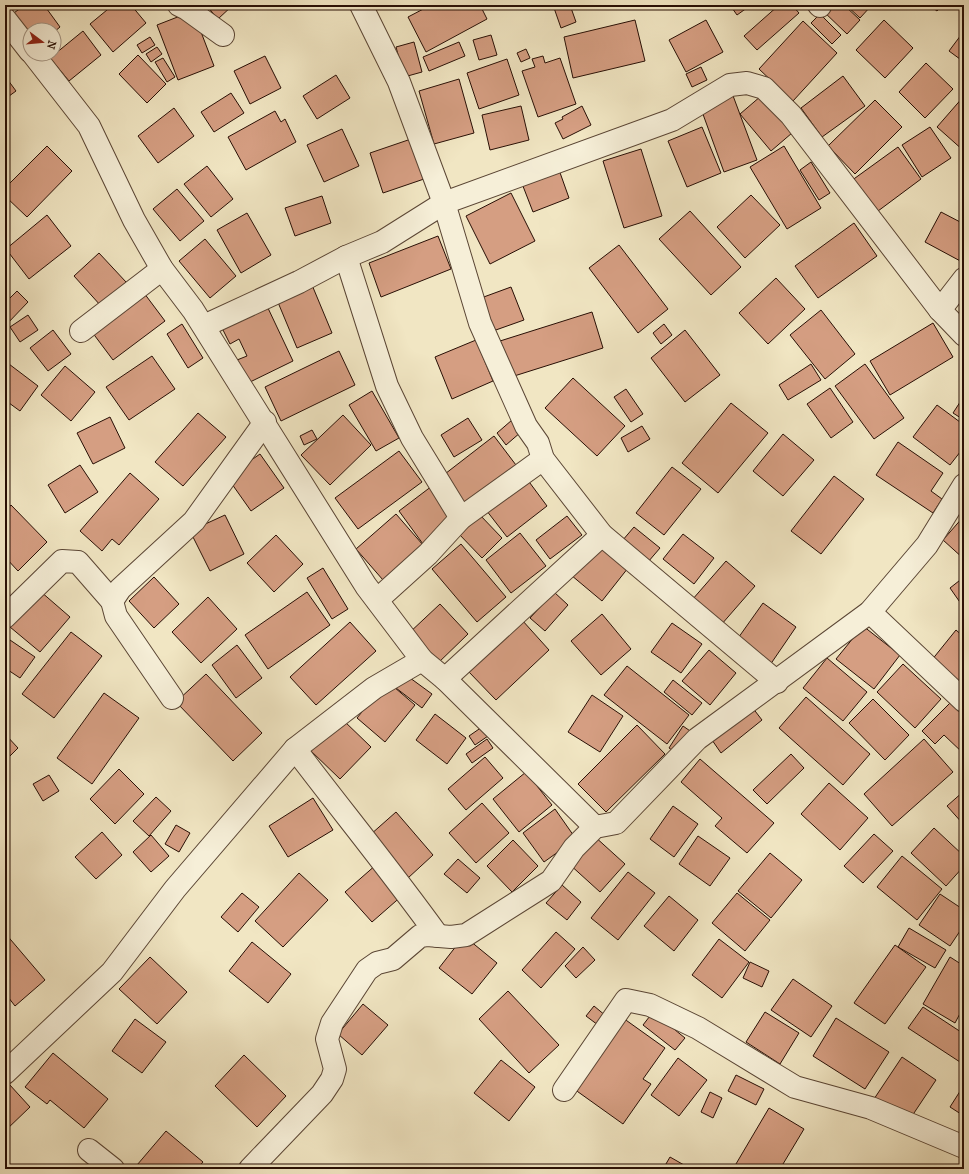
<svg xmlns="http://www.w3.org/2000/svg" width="969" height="1174" viewBox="0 0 969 1174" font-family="'IM FELL French Canon',serif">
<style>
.building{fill:#d59e82;stroke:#280f05}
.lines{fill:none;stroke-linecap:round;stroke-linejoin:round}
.street-casing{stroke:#5a4534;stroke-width:24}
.street{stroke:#f6efd8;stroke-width:22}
</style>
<rect width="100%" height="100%" fill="#f1e6c3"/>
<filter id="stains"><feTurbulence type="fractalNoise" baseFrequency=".005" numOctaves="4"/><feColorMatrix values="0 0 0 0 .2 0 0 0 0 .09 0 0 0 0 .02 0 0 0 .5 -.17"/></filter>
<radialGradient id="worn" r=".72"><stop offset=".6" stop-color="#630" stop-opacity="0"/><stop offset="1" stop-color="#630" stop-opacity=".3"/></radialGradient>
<g class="building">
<polygon points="25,5 44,5 60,27 54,32 54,30 30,30 30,42 11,15"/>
<polygon points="113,5 131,5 146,23 113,52 90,24"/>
<polygon points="206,5 233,5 218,19"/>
<polygon points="431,5 480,5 487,19 426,52 408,17"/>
<polygon points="553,5 570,5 576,22 561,28"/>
<polygon points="730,5 751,5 737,15"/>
<polygon points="779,5 792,5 799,13 757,50 744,36"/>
<polygon points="826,5 844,5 860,20 847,34 822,10"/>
<polygon points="846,5 870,5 871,6 860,18"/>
<polygon points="929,5 943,5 937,11"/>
<polygon points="193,11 214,66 178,80 157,25"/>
<polygon points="820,14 841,35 832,44 811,23"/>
<polygon points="635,20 645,61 573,78 564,37"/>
<polygon points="706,20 723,52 686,72 669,40"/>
<polygon points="884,20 913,48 885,78 856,50"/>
<polygon points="803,21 837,53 793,101 759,69"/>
<polygon points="83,31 101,55 69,81 50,58"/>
<polygon points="964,31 964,62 949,51"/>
<polygon points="491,35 497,55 479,60 473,40"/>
<polygon points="150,37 155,45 142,53 137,45"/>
<polygon points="414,42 422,72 404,77 396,47"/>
<polygon points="459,42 465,56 429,71 423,57"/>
<polygon points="157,47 162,54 151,62 146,54"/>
<polygon points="526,49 530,58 521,62 517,53"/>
<polygon points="138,55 166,84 147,103 119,74"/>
<polygon points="265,56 281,88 250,104 234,71"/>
<polygon points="543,56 545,63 560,58 576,104 538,117 522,71 535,67 532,59"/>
<polygon points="163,58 175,77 167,82 155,62"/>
<polygon points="507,59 519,95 479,109 467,73"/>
<polygon points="926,63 953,89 925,118 899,92"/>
<polygon points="701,67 707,80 692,87 686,74"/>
<polygon points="336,75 350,98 317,119 303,96"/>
<polygon points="5,76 16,91 5,99"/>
<polygon points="843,76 865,106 822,137 801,108"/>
<polygon points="459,79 474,133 434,144 419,91"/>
<polygon points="231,93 244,113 214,132 201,112"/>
<polygon points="732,93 757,160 724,172 700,106"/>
<polygon points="761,96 792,133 771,151 740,114"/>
<polygon points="964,96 964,151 937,127"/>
<polygon points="875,100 902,127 855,174 828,146"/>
<polygon points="521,106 529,140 490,150 482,115"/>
<polygon points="582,106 591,125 563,139 555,123 563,119 562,117"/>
<polygon points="174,108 194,136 158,163 138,136"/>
<polygon points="275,111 281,122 285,119 296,142 246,170 228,137"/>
<polygon points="702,127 721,173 687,187 668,141"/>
<polygon points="930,127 951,158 922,177 902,145"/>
<polygon points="342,129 359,166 324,182 307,145"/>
<polygon points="411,139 424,179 383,193 370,153"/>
<polygon points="47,146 72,171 27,217 5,196 5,188"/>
<polygon points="784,146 821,208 787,229 750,167"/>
<polygon points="898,147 921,179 874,214 851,181"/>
<polygon points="641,149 662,216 624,228 603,161"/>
<polygon points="811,162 830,193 819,200 800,170"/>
<polygon points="207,166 233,199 211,217 184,184"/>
<polygon points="558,167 569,198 533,212 521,181"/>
<polygon points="177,189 204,221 180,241 153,209"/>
<polygon points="511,193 535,241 490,264 466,216"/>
<polygon points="751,195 780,225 745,258 717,227"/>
<polygon points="322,196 331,223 295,236 285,208"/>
<polygon points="690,211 741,267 711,295 659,239"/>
<polygon points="941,212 964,224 964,263 925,242"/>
<polygon points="247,213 271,255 241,273 217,230"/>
<polygon points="47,215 71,246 29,279 6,249"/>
<polygon points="854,223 877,256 818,298 795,266"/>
<polygon points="438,236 451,269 381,297 369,263"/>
<polygon points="205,239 236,276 210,298 179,261"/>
<polygon points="619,245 668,309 638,333 589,268"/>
<polygon points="99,253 126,282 101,306 74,276"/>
<polygon points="776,278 805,309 768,344 739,313"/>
<polygon points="312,285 332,333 297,348 277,300"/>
<polygon points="511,287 524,320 493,331 481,298"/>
<polygon points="141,289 165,321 113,360 89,328"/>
<polygon points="17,291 28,302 6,325 5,303"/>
<polygon points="267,306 293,361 248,383 237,360 247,356 239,339 230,344 222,328"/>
<polygon points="821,310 855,354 825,379 790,335"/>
<polygon points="592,312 603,348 511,377 500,341"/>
<polygon points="28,315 38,330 20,342 10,327"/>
<polygon points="933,323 953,357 890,395 870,361"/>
<polygon points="182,324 203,358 188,368 167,334"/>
<polygon points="664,324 672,335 661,344 653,333"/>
<polygon points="53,330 71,354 48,371 30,348"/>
<polygon points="685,330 720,375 685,402 651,358"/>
<polygon points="476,340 493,381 452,399 435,357"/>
<polygon points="339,351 355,385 281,421 265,387"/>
<polygon points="152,356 175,389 129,420 106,387"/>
<polygon points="5,361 38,386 20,411 5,400"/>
<polygon points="811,364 821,380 788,400 779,385"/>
<polygon points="865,364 904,418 874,439 835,386"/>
<polygon points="65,366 95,392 71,421 41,395"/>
<polygon points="573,378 625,426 597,456 545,408"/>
<polygon points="830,388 853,422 831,438 807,404"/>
<polygon points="626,389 643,414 631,422 614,397"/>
<polygon points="372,391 399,438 376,451 349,405"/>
<polygon points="964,396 964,420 953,413"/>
<polygon points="731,403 768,433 718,493 682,463"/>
<polygon points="937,405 964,425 964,447 950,465 913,437"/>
<polygon points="198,413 226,437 183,486 155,462"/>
<polygon points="343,415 371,445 330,485 301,455"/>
<polygon points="110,417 125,448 93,464 77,433"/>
<polygon points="468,418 482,440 454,457 441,435"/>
<polygon points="512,420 521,432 506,445 497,433"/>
<polygon points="642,426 650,439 628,452 621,438"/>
<polygon points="312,430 317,439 304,445 300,436"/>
<polygon points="783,434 814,460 783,496 753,471"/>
<polygon points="494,436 519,469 466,510 441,477"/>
<polygon points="898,442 943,473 931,491 942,499 933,513 876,475"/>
<polygon points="399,451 422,482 358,529 335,498"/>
<polygon points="260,454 284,488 251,511 227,477"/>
<polygon points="80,465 98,492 65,513 48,485"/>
<polygon points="672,467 701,489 664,535 636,513"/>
<polygon points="130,473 159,499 119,545 112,539 102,551 80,531"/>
<polygon points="524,475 547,506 507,537 483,506"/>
<polygon points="834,476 864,499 821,554 791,531"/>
<polygon points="432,486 456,519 423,544 399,511"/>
<polygon points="11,505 47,542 18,571 5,557 5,512"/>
<polygon points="396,514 423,545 383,580 356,549"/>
<polygon points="479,514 502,538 482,558 458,533"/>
<polygon points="225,515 244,554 210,571 190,531"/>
<polygon points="567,516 582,535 550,559 536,540"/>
<polygon points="964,516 964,559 943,540"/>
<polygon points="634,527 660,548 648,562 622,541"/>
<polygon points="520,533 546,566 511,593 486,560"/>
<polygon points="683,534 714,558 694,584 663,559"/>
<polygon points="276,535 303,564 274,592 247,563"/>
<polygon points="598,542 628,568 602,601 571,575"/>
<polygon points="461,544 506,597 477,622 432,569"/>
<polygon points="726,561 755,586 721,625 692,600"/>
<polygon points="323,568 348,609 332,619 307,578"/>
<polygon points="154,577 179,604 154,628 129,601"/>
<polygon points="964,577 964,608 950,588"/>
<polygon points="40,591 70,617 40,652 10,627"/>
<polygon points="307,592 330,625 268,669 245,635"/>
<polygon points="554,592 568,605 545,631 530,618"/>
<polygon points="208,597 237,629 201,663 172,632"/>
<polygon points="763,603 796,627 770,665 736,641"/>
<polygon points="440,604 468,634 436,665 408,634"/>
<polygon points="602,614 631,649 601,675 571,641"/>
<polygon points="522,620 549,650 496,700 468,671"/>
<polygon points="350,622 376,651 316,705 290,677"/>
<polygon points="672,623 702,644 681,673 651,652"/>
<polygon points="863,626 900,655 874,689 836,659"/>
<polygon points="956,630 964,637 964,688 931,661"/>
<polygon points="71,632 102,656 54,718 22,694"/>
<polygon points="10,640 35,657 20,678 5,668 5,647"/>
<polygon points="237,645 262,678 236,698 212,665"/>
<polygon points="709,650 736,673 710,705 682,681"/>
<polygon points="827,658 867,692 843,721 803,688"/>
<polygon points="903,664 941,699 915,728 877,692"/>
<polygon points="627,666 689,715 667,744 604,695"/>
<polygon points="206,674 262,733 233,761 176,702"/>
<polygon points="406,675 432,694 422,708 396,688"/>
<polygon points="673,680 702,703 692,715 664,692"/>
<polygon points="387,681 415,705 385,742 357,718"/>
<polygon points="104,693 139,718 92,784 57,758"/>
<polygon points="592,695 623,716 600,752 568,732"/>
<polygon points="806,697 870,754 843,785 779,728"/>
<polygon points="873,699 909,735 885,760 849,723"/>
<polygon points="953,700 964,712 964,754 944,735 935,744 922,731"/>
<polygon points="752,707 762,720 721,753 712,740"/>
<polygon points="435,714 466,738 447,764 416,740"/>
<polygon points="342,719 371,747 340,779 311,751"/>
<polygon points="637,725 665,754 606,812 578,784"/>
<polygon points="683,726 693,733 679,755 669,748"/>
<polygon points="482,727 488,736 475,745 469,736"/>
<polygon points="5,734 18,748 5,761"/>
<polygon points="487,739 493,748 472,763 466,754"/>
<polygon points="924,739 953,772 892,826 864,794"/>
<polygon points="791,754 804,768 767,804 753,790"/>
<polygon points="485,757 503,778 466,810 448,789"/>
<polygon points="700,759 774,823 747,853 715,826 722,818 681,782"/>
<polygon points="119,769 144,794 115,824 90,799"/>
<polygon points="526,772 552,805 519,832 493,799"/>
<polygon points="49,775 59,791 43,801 33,784"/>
<polygon points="829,783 868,818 840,850 801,814"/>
<polygon points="964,791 964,825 947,806"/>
<polygon points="156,797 171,811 149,836 133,821"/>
<polygon points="313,798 333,830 288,857 269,826"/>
<polygon points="482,803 509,833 476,863 449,833"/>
<polygon points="673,806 698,824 674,857 650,839"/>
<polygon points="555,809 576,839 544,862 523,833"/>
<polygon points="396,812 433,855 408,878 370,835"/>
<polygon points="176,825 190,833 179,852 165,844"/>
<polygon points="934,828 964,856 964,866 946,886 911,853"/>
<polygon points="102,832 122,855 96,879 75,857"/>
<polygon points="874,834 893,851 863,883 844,866"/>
<polygon points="151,835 169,856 151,872 133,852"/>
<polygon points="593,835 625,864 600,892 568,863"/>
<polygon points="698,836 730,858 710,886 679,864"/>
<polygon points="513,840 538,866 512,892 487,866"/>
<polygon points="770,853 802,880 771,918 738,891"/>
<polygon points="902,856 942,889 917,920 877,887"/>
<polygon points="458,859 480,878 467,893 444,874"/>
<polygon points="377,864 404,894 372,922 345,892"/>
<polygon points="628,872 655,893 618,940 591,918"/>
<polygon points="299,873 328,900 283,947 255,921"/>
<polygon points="562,885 581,902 567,920 546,903"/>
<polygon points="242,893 259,907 238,932 221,917"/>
<polygon points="737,893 770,920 745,951 712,923"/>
<polygon points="940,894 964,910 964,925 950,946 919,925"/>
<polygon points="669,896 698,920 674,951 644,926"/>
<polygon points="909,928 946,950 935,968 898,947"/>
<polygon points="556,932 575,949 541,988 522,970"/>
<polygon points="5,933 45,980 15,1006 5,993"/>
<polygon points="464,936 497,963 472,994 439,968"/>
<polygon points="719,939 749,962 722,998 692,975"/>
<polygon points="252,942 291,974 268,1003 229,971"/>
<polygon points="895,945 926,967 885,1024 854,1003"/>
<polygon points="583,947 595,960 576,978 565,966"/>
<polygon points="150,957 187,992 157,1024 119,989"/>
<polygon points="950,957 964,966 964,1006 955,1023 923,1004"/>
<polygon points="750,962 769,971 762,987 743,978"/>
<polygon points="793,979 832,1006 811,1037 771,1010"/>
<polygon points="508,991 559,1045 529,1073 479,1019"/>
<polygon points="363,1004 388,1025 362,1055 338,1034"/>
<polygon points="594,1006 606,1016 598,1025 586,1016"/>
<polygon points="923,1007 964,1034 964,1056 960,1062 908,1028"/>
<polygon points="653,1012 685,1038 675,1050 643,1025"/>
<polygon points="765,1012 799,1033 780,1064 746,1042"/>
<polygon points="623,1018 665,1048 643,1079 651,1084 623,1124 574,1089"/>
<polygon points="836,1018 889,1052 865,1089 813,1056"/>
<polygon points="135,1019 166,1042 142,1073 112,1051"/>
<polygon points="53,1053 108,1099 84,1128 50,1100 47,1104 25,1087"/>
<polygon points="244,1055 286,1096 257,1127 215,1086"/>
<polygon points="902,1057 936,1080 908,1122 874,1099"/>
<polygon points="678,1058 707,1080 679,1116 651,1095"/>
<polygon points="501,1060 535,1087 509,1121 474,1093"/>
<polygon points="736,1075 764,1089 756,1105 728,1091"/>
<polygon points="9,1084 30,1107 5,1131 5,1088"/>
<polygon points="964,1085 964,1116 950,1107"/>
<polygon points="710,1092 722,1098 713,1118 701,1112"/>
<polygon points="769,1108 804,1129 780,1169 733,1169"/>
<polygon points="166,1131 203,1162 197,1169 141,1169 137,1165"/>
<polygon points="670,1157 691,1169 663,1169"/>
</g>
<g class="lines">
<g class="street-casing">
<g id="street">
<polyline points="179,5 187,9 223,35"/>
<polyline points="361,5 399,82 444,203 480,323 526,426 538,443 543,459 602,535 777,682"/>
<polyline points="819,5 820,6"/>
<polyline points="5,19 30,51"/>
<polyline points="33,54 89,126 134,220 162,269 193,310 366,586 422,660 445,679 595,827"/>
<polyline points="346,257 387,386 412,438 461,518"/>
<polyline points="940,310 964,279"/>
<polyline points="204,326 299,282 346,257 382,242 444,203 672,120 730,85 747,83 764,88 791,115 940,310 964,335"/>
<polyline points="81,331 162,269"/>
<polyline points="377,600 428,554 461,518 543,459"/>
<polyline points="112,601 120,589 194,521 265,422"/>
<polyline points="870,612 964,701"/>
<polyline points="5,617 62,561 78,562 112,601 116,616 172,698"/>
<polyline points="445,679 602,535"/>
<path d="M295,749C342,811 392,872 438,936"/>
<polyline points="5,1073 112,972 175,889 295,749 374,688 422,660"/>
<polyline points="564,1090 626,1000 650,1005 698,1028 795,1087 871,1108 964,1147"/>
<polyline points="89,1150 113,1169"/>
<polyline points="250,1169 322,1094 332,1079 335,1069 327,1039 332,1023 367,970 377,963 393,959 420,936 427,935 451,937 466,935 551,881 574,848 595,827 616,823 697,739 870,612 927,545 964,485"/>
</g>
</g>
<use href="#street" class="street"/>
</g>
<rect width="969" height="1174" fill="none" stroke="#f1e6c3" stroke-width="20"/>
<rect x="6" y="6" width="957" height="1162" fill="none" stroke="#280f05" stroke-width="2"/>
<rect x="10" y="10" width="949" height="1154" fill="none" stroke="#280f05"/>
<g transform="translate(42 42) rotate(106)"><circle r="19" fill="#f6efd8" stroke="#a49584"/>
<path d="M0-3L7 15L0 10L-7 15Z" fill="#8f2418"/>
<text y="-6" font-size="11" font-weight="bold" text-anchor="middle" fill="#280f05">N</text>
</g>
<rect width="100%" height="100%" filter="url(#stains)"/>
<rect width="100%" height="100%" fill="url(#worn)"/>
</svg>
